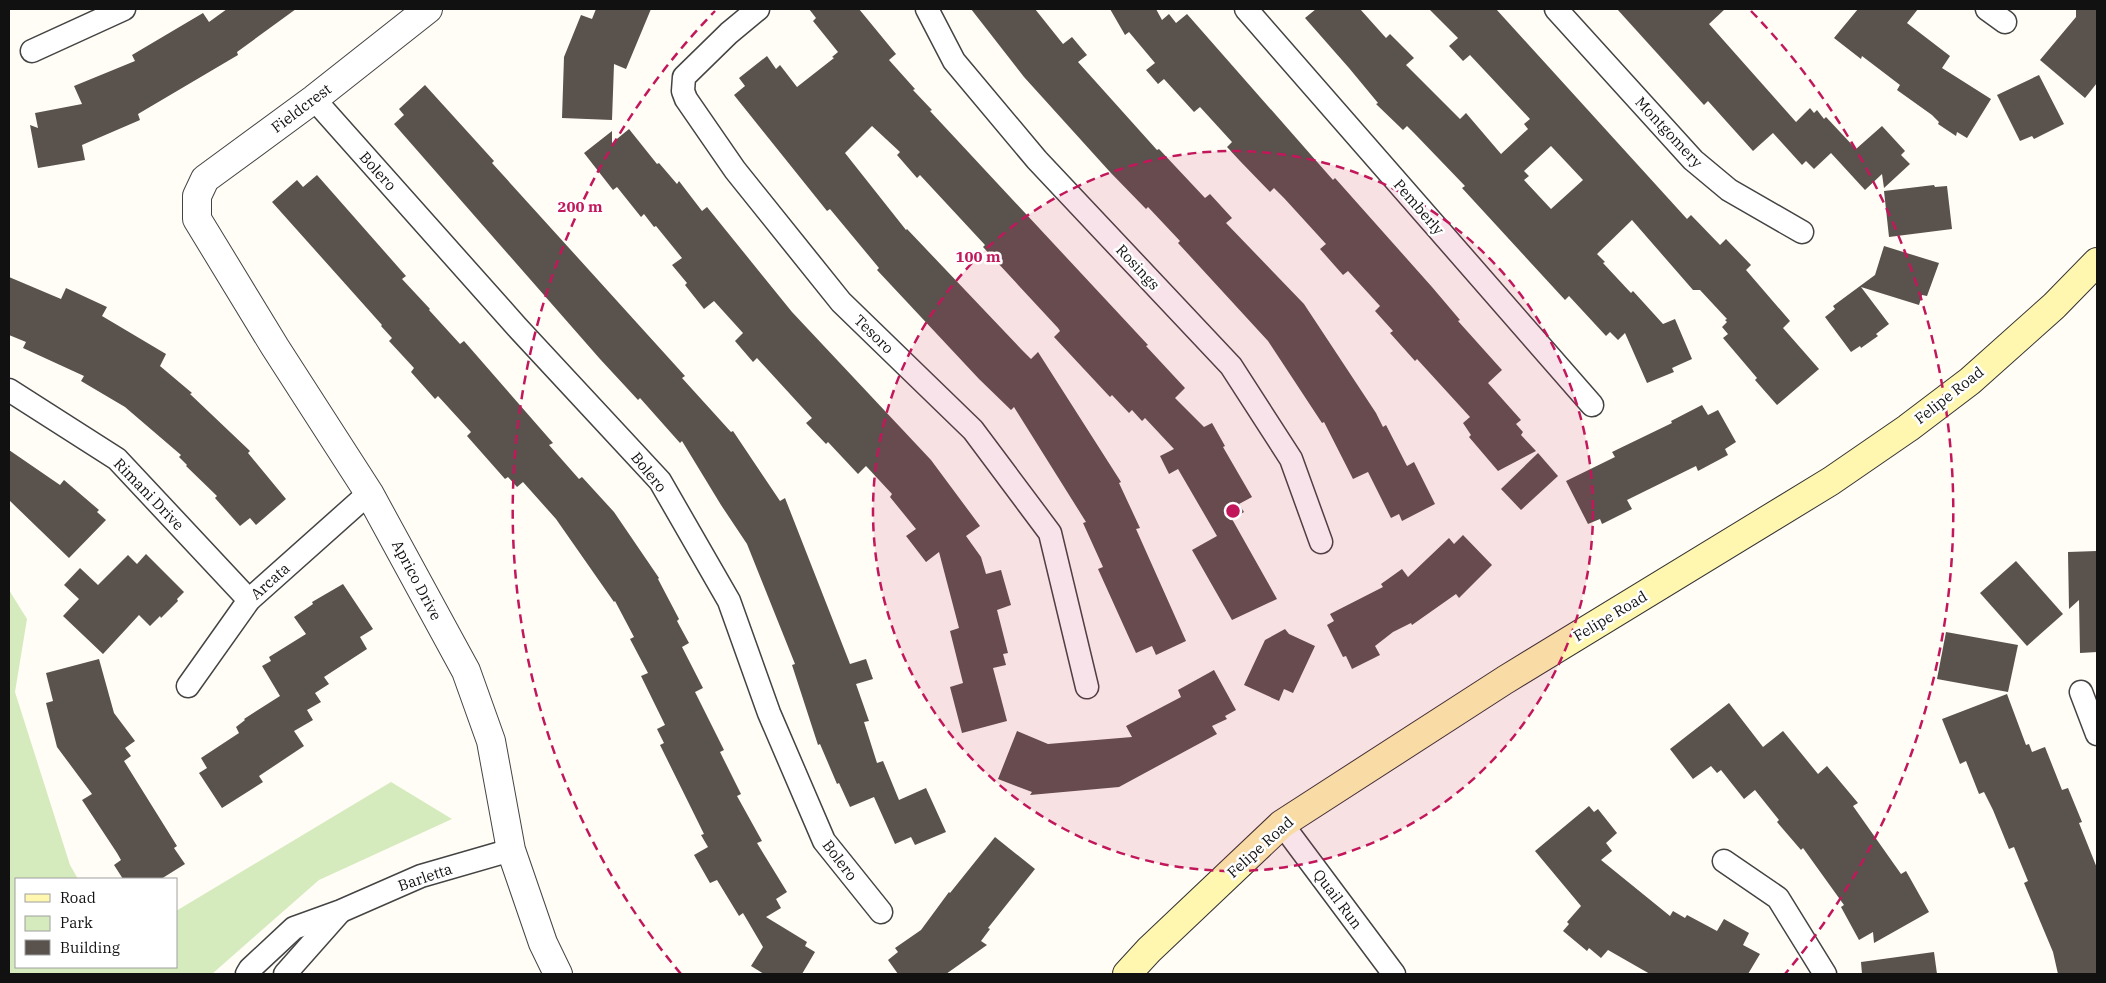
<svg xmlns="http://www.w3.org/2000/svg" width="2106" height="983" viewBox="0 0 2106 983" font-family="'IBM Plex Serif',serif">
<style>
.green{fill:#d5ebbd}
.building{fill:#5a524d;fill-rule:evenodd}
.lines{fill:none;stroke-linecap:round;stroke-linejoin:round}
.minor-casing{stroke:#444;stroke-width:25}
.tertiary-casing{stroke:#444;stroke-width:30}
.secondary-casing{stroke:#333;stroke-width:30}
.minor{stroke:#fff;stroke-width:22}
.tertiary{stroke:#fff;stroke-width:28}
.secondary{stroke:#fff6b0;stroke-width:28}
.ring{fill:none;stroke:#c2185b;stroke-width:2.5;stroke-dasharray:9 6}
.labels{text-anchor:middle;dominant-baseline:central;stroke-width:5;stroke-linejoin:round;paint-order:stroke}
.street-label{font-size:15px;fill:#111;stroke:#fff}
.centre{fill:#c2185b;stroke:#fff;stroke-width:2.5}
.ring-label{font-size:15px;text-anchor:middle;font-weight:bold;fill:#c2185b;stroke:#fff;stroke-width:5;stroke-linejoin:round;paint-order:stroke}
</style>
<rect width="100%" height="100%" fill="#fffdf5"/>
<polygon class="green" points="9,590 27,619 15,692 70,865 78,879 16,879 16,967 176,967 176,911 391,782 452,819 319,880 212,974 9,974"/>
<g class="building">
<polygon points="227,9 296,9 237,52 238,55 138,114 140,120 82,145 85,160 38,168 30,125 38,128 35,113 82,104 74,86 135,61 132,55 203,13 209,22"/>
<polygon points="596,9 651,9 626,69 614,64 612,120 562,118 564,57 581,15 592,19"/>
<polygon points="809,9 859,9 896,54 889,60 915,89 913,90 932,110 930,111 1148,345 1146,346 1185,388 1175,398 1204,427 1212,423 1225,446 1223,447 1252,497 1239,504 1244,512 1232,519 1277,599 1232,620 1192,550 1217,536 1178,469 1169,474 1160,456 1174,449 1145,418 1142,421 1132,410 1129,413 1112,395 1110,397 1054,337 1060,331 1058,328 983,247 985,245 920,175 917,178 897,155 900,152 872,126 845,153 906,230 907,229 1021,349 1031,359 1038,352 1121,482 1119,483 1140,528 1136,529 1186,641 1156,655 1152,646 1136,653 1098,569 1103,567 1083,523 1086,522 1014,407 1011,410 979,379 877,270 879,268 830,209 827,211 734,95 745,86 739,78 767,56 776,69 780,65 797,87 834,58 832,57 838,52 813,21 816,18"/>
<polygon points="971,9 1035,9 1063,44 1072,37 1087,55 1078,62 1157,150 1159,149 1205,198 1210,194 1232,218 1226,223 1304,304 1376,413 1383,427 1386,425 1407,466 1414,462 1435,504 1402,521 1399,514 1391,518 1368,472 1353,479 1324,422 1322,423 1268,341 1178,243 1180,241 1148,207 1146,209 1110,172 1024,77"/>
<polygon points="1110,9 1156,9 1162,20 1169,14 1176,23 1187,14 1333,180 1335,178 1432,287 1460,320 1458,321 1502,370 1488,383 1521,420 1516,424 1523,432 1521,435 1536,451 1498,471 1469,437 1471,435 1463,423 1470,417 1417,359 1415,361 1390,333 1393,331 1375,311 1380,306 1348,271 1343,275 1320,249 1326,244 1284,198 1274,188 1270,192 1240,161 1227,147 1232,142 1200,107 1194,112 1164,79 1158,84 1146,70 1155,63 1129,32 1125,35"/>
<path d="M1316,9H1360L1386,38L1390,34L1414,58L1406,65L1460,119L1466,113L1501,154L1528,129L1524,124L1530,119L1470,55L1463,61L1449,46L1458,38L1429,9H1496L1687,219L1691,215L1720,245L1726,239L1751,265L1746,270L1790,321L1783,328L1819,369L1777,405L1755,380L1757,378L1723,338L1728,334L1722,327L1727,322L1725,320L1727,319L1700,290H1693L1632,220L1597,254L1605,262L1603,263L1631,293L1633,291L1663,324L1675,319L1692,359L1672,368L1674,372L1647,383L1625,333L1618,340L1610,332L1606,336L1569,296L1565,300L1462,188L1465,186L1414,133L1407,126L1403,130L1376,104L1378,103L1349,68L1305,18ZM1551,146L1583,180L1551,209L1524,180L1529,176L1524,171Z"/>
<polygon points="1617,9 1725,9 1709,24 1796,122 1810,108 1814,113 1817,110 1824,119 1826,117 1856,149 1882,126 1905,151 1901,155 1910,164 1884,188 1882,174 1865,190 1831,153 1814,169 1806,161 1802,165 1773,133 1753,151 1708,101 1704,105"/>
<polygon points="1858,9 1918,9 1907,23 1950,56 1942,68 1991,99 1967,138 1957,132 1956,136 1938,124 1939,122 1932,115 1897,90 1900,85 1862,56 1861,59 1834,38"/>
<polygon points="2076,9 2097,9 2097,83 2085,98 2040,60 2076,17"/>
<polygon points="2039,75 2064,124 2034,139 2032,136 2020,141 1997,95"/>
<polygon points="425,85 494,161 492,163 685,376 682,378 731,432 733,431 780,501 785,498 850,664 866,659 873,679 856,684 869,721 864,722 877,763 883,761 899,800 926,788 946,832 915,845 911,837 895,844 874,797 850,807 839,783 837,784 820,744 818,745 792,665 795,664 747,544 721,505 682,441 680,443 640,398 638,400 600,359 394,124 404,115 399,109"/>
<polygon points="629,129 657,164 659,163 677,184 679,181 702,211 707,207 792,312 931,460 980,526 966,536 981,557 986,574 1001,570 1011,605 997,610 1008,653 1003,654 1006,665 993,668 1007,721 962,733 950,687 963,683 950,631 959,628 939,552 926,562 906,536 916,529 890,497 892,494 866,466 858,474 828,442 826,444 806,423 812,418 757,358 753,362 735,341 743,333 714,301 704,309 685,285 687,283 672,265 682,258 656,226 654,227 644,214 641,217 617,187 613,190 584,153 612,131 612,143"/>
<polygon points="317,175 406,276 402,279 430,309 429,310 460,344 464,341 553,443 549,445 579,479 582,477 614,512 659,578 658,579 679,619 677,621 689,643 682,647 703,688 695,692 724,750 720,752 741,794 737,796 762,841 757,843 787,892 776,899 781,908 766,917 807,942 805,946 815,952 802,974 764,974 751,966 763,947 743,913 739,916 717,880 710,883 694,855 708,847 701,835 704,834 660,745 664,743 657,729 665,725 641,676 648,673 630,639 634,637 615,601 614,602 556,519 523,482 517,487 508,477 505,479 467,436 471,432 438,396 435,399 411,372 414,368 389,341 392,338 381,326 382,325 272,202 297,180 303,187"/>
<polygon points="1934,185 1935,187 1947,186 1952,229 1889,237 1884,191"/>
<polygon points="1884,246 1939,263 1927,296 1922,295 1919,305 1861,287 1889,324 1876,334 1878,336 1861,348 1860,346 1851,352 1825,317 1835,309 1833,306 1875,275"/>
<polygon points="9,277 61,299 66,288 107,307 102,316 166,354 160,366 192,393 190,394 250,451 248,453 286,499 256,525 250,518 240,526 215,498 217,496 186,466 187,465 179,457 181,455 125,407 81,381 84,376 23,348 26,342 9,335"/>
<polygon points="1702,405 1708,415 1718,410 1736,442 1725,449 1728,455 1698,471 1696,466 1627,500 1632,509 1602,524 1600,519 1588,524 1566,481 1615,457 1612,452 1672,423 1671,421"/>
<polygon points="9,450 60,485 64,480 99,510 97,512 106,520 69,558 9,500"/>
<polygon points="1538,453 1558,476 1521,510 1501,489"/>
<polygon points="1463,535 1492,565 1459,598 1456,594 1412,625 1411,623 1393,632 1375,646 1380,655 1352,669 1346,656 1343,657 1327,625 1334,621 1330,614 1383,587 1381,584 1402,569 1408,577 1449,538 1454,544"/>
<polygon points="2097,551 2097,652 2080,653 2079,600 2069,609 2068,552"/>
<polygon points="146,554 184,592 177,599 178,601 161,618 160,616 150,626 139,615 103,654 63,616 79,599 64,585 80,568 98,585 128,555 137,564"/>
<polygon points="2016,561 2063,614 2027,646 1980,593"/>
<polygon points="343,584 373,629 360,637 367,649 324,677 329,684 315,693 321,702 307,710 313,720 294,731 304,746 259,776 263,782 222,808 199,773 207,768 201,758 239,733 236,727 245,720 244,719 280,696 262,666 271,661 269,657 306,634 294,617 313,604 312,602"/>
<polygon points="1285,629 1289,634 1315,646 1293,693 1284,689 1279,701 1244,685 1265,640"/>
<polygon points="1946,632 2018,645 2008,692 1937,679"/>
<polygon points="99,659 114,713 135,741 125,748 131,756 124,761 177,846 174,848 185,864 161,879 123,879 114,865 121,860 117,853 82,800 92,794 57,747 46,703 53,701 46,673"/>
<polygon points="1214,670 1236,710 1225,716 1227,719 1212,726 1217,734 1119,787 1030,795 1032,792 998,779 1017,731 1048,744 1132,737 1126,726 1181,697 1178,690"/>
<polygon points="2007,694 2026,745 2029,744 2032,752 2045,747 2062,790 2068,788 2082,822 2079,823 2097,868 2097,974 2058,974 2053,952 2024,883 2028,881 2014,847 2009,849 1993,810 1984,792 1979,794 1966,761 1960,764 1942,719"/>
<polygon points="1729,703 1763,747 1783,731 1818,774 1827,766 1858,803 1853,806 1901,874 1906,871 1929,912 1874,943 1873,932 1859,940 1841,907 1844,905 1803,848 1801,850 1777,822 1779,820 1755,790 1744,799 1721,770 1717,773 1711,766 1693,779 1670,749"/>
<polygon points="1589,806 1594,812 1598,809 1617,833 1606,843 1612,851 1601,860 1670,916 1673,911 1685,918 1687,915 1717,931 1724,919 1749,933 1743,945 1760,954 1748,974 1650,974 1608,950 1601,958 1589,948 1587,951 1563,931 1569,924 1567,922 1581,906 1535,851"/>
<polygon points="995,837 1035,869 988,928 990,929 981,941 987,945 946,974 898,974 888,960 898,952 895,948 921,930 949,892 950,893"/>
<polygon points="1934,952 1937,974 1862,974 1861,962"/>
</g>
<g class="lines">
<g class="minor-casing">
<g id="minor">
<polyline points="758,9 729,33 684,77 683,91 686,99 735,170 841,302 973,430 1050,533 1087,687"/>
<polyline points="927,9 954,61 1037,160 1231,366 1291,459 1321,542"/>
<polyline points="1246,9 1592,405"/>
<polyline points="1556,9 1693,160 1729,190 1802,232"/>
<polyline points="1987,9 2005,22"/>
<polyline points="32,51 124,9"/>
<polyline points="314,99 517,327 660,481 729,601 769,713 824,841 881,912"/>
<polyline points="9,390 117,459 249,600"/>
<polyline points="188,686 249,600 369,493"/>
<polyline points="2081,692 2097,734"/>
<polyline points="1282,824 1394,974"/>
<polyline points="1724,861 1778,898 1825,974"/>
<polyline points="247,974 250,969 294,928 341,911 421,876 511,850"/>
<polyline points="285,974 339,913"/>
</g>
</g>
<g class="tertiary-casing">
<polyline id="tertiary" points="428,9 314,99 205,179 197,196 197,219 275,347 369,493 466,671 491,741 511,850 543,943 558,974"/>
</g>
<g class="secondary-casing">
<polyline id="secondary" points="1127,974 1149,950 1282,824 1505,680 1831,481 1908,428 1970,381 2054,306 2097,262"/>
</g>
<use href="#minor" class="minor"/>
<use href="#tertiary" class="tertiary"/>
<use href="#secondary" class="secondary"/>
</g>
<circle cx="1233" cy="511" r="360" fill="#c2185b" fill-opacity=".12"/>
<g class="ring">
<circle cx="1233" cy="511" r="360"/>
<path d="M681 974A720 720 0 0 1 715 11M1751 11A720 720 0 0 1 1785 974"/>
</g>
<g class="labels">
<g class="street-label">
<text transform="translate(301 108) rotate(-37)">Fieldcrest</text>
<text transform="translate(1669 132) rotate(47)">Montgomery</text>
<text transform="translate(378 171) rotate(48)">Bolero</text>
<text transform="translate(1419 207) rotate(49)">Pemberly</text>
<text transform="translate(1138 267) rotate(47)">Rosings</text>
<text transform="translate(874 334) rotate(44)">Tesoro</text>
<text transform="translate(1949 395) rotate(-38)">Felipe Road</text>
<text transform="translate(649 472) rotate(51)">Bolero</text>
<text transform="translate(149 494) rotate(46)">Rimani Drive</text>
<text transform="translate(417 580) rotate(62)">Aprico Drive</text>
<text transform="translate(270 581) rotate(-42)">Arcata</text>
<text transform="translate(1610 616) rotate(-31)">Felipe Road</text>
<text transform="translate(1260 847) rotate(-42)">Felipe Road</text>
<text transform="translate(840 860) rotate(53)">Bolero</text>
<text transform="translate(425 877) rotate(-19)">Barletta</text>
<text transform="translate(1338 899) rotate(53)">Quail Run</text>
</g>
</g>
<circle cx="1233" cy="511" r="8" class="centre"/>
<g class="ring-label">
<text x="580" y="212">200 m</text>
<text x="978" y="262">100 m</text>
</g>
<rect width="2106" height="983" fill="none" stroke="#111111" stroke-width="20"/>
<rect x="15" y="878" width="162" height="90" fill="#ffffff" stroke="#a0a0a0"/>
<rect x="25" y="894" width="25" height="8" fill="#fff6b0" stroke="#a0a0a0"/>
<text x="60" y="903" font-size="15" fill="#111111">Road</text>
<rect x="25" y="916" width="25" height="15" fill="#d5ebbd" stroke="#a0a0a0"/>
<text x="60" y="928" font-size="15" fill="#111111">Park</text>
<rect x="25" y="940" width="25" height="15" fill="#5a524d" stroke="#a0a0a0"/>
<text x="60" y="953" font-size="15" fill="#111111">Building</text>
</svg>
